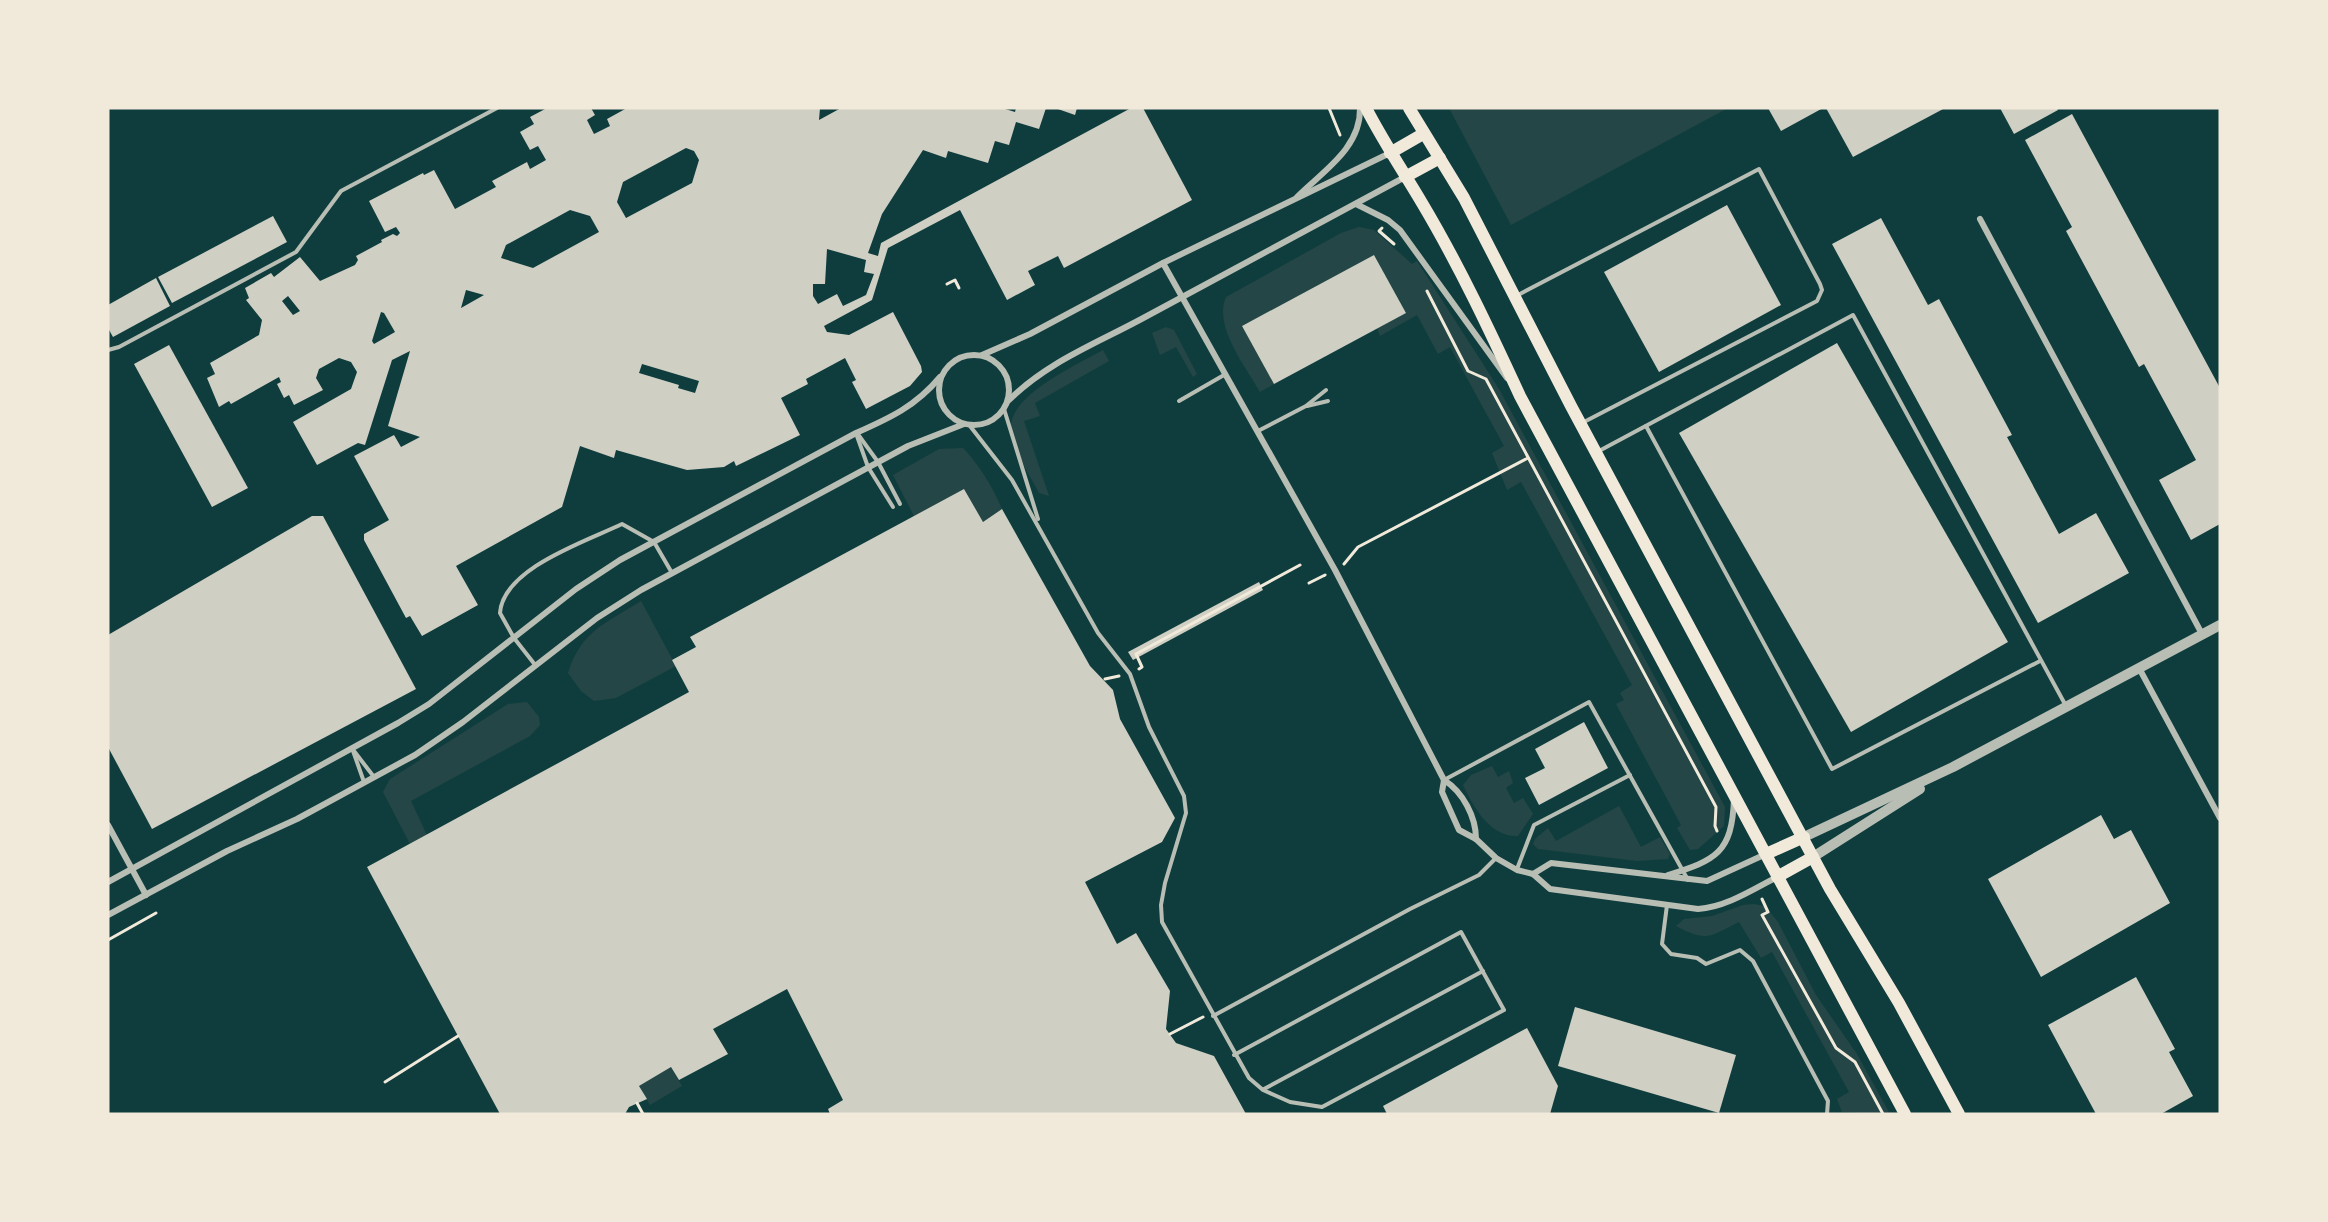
<svg xmlns="http://www.w3.org/2000/svg" width="2328" height="1222" viewBox="0 0 2328 1222" font-family="'Archivo Narrow',sans-serif">
<style>
.green{fill:#244646}
.building{fill:#cfcfc3;fill-rule:evenodd}
.lines{fill:none;stroke-linecap:round;stroke-linejoin:round}
.path{stroke:#f1e9da;stroke-width:3}
.service{stroke:#b8beb3;stroke-width:4}
.minor{stroke:#b8beb3;stroke-width:6}
.tertiary{stroke:#b8beb3;stroke-width:10}
.primary{stroke:#f1e9da;stroke-width:12}
</style>
<rect width="100%" height="100%" fill="#0f3d3e"/>
<g class="green">
<polygon points="1449,108 1728,108 1511,225"/>
<path d="M1359,227L1374,230L1412,264L1417,261L1499,389L1725,807L1724,826L1698,849L1690,850L1677,828L1681,825L1616,704L1624,700L1620,693L1632,685L1521,482L1507,490L1492,453L1504,446L1450,347L1438,354L1417,315L1380,336L1377,328L1406,312L1374,255L1242,326L1274,384L1260,392C1246,367 1213,326 1226,297L1341,233Z"/>
<polygon points="1166,327 1174,330 1197,374 1193,377 1176,347 1160,355 1152,333"/>
<path d="M1103,350L1109,361L1035,403L1040,416L1024,421L1049,496L1039,493C1029,474 1013,451 1011,429C1008,395 1079,364 1103,350Z"/>
<path d="M963,448C980,466 992,486 1002,509L983,522L914,516L893,475L939,449Z"/>
<path d="M641,601L676,666L616,698L594,701L581,691L568,673C581,631 606,623 641,601Z"/>
<polygon points="527,702 539,717 540,725 530,736 411,801 427,835 410,844 383,792 390,779 508,704"/>
<path d="M1492,766L1498,777L1509,771L1513,783L1506,788L1514,803L1523,798L1533,814L1518,836C1490,837 1474,808 1463,785L1471,775Z"/>
<polygon points="1619,806 1641,847 1660,837 1670,854 1668,859 1637,861 1538,849 1533,844 1535,839 1548,828 1556,841"/>
<path d="M1754,904L1765,906L1778,922L1816,995L1857,1054L1890,1114L1842,1112L1837,1099L1849,1092L1772,952L1761,958L1739,922C1710,936 1708,943 1676,926L1684,919L1712,916L1743,905Z"/>
<polygon points="671,1067 682,1086 650,1105 639,1086"/>
</g>
<g class="building">
<path d="M547,108H591L595,115L587,120L594,134L610,126L607,119L627,108H820L819,120L841,108H1002L1015,112L1016,108H1046L1039,129L1016,122L1009,145L995,141L988,163L948,151L946,158L923,150L882,214L868,253L878,256L881,243L1131,108H1143L1192,200L1064,268L1058,256L1028,271L1035,285L1007,300L960,210L888,248L872,300L824,326L827,332L849,335L893,312L921,366L922,372L910,386L866,409L852,382L856,380L845,358L806,379L808,384L781,398L800,435L736,466L734,461L724,467L687,470L616,450L614,458L580,446L562,507L456,566L478,605L422,636L410,616L406,618L364,540V534L389,520L354,456L394,435L401,447L420,437L388,426L410,351L392,360L365,445L358,443L317,465L293,422L351,389L357,372L351,362L339,358L319,369L316,378L323,390L294,405L289,395L284,398L277,384L281,382L279,377L231,404L229,401L219,407L207,378L215,374L210,363L259,335L262,320L246,300L249,298L245,288L271,273L274,277L300,257L320,281L355,265L358,260L356,256L382,242L381,240L393,234L397,236L400,233L396,227L385,232L369,201L423,173L424,175L434,170L455,209L496,187L492,181L527,162L530,169L546,160L538,146L530,150L520,132L534,124L530,117ZM686,148L694,151L699,160L692,183L626,218L617,202L623,182ZM570,210L590,216L599,232L533,268L501,258L506,245ZM827,249L866,260L864,272L874,274L866,295L843,306L837,294L818,304L813,296V284H825ZM466,290L484,295L461,308ZM288,296L300,311L293,315L282,301ZM381,312L384,313L395,332L374,344L372,341ZM642,364L699,381L695,393L678,388L679,385L639,373Z"/>
<polygon points="1055,108 1077,108 1075,115"/>
<polygon points="1768,108 1823,108 1781,131"/>
<polygon points="1826,108 1945,108 1853,157"/>
<polygon points="2000,108 2057,108 2058,110 2014,134"/>
<polygon points="2072,114 2220,388 2220,524 2191,540 2159,480 2196,460 2144,364 2139,367 2066,231 2072,227 2025,140"/>
<polygon points="1727,205 1781,305 1659,372 1604,272"/>
<polygon points="273,216 287,242 172,303 158,277"/>
<polygon points="1881,218 1928,305 1939,299 2012,435 2007,437 2059,534 2096,513 2129,573 2038,623 1832,244"/>
<polygon points="1374,255 1406,313 1274,384 1242,326"/>
<polygon points="156,278 170,306 113,337 108,328 108,305"/>
<polygon points="1837,343 2008,642 1851,732 1679,433"/>
<polygon points="169,345 248,488 212,507 134,364"/>
<polygon points="964,489 983,522 1002,509 1090,666 1113,690 1120,719 1175,818 1162,842 1085,882 1117,944 1136,933 1170,991 1166,1029 1176,1043 1214,1056 1246,1114 830,1114 828,1109 843,1100 787,989 713,1029 728,1054 679,1080 671,1067 639,1086 647,1099 629,1107 625,1114 500,1114 367,867 689,692 672,660 696,647 690,637"/>
<polygon points="312,516 323,516 416,689 152,829 108,747 108,635"/>
<polygon points="1259,582 1263,590 1133,660 1128,652"/>
<polygon points="1584,722 1608,768 1539,805 1525,778 1545,768 1535,749"/>
<polygon points="2101,815 2114,839 2131,830 2170,903 2041,977 1988,879"/>
<polygon points="2136,977 2175,1049 2169,1052 2193,1096 2161,1114 2096,1114 2048,1025"/>
<polygon points="1575,1007 1736,1055 1719,1113 1558,1066"/>
<polygon points="1527,1028 1558,1086 1550,1114 1387,1114 1383,1106"/>
</g>
<g class="lines">
<g class="path">
<polyline points="1329,108 1340,135"/>
<polyline points="1382,228 1379,231 1394,244"/>
<polyline points="947,284 955,280 959,288"/>
<polyline points="1427,291 1468,371 1486,379 1716,807 1715,826 1717,831"/>
<polyline points="1344,564 1358,547 1528,458"/>
<polyline points="1309,583 1325,575"/>
<polyline points="1139,669 1142,667 1136,654 1300,565"/>
<polyline points="1105,679 1119,676"/>
<polyline points="1762,899 1768,912 1762,915 1836,1048 1855,1062 1883,1114"/>
<polyline points="108,940 156,913"/>
<polyline points="1170,1034 1203,1017"/>
<polyline points="385,1082 458,1036"/>
<polyline points="637,1103 643,1114"/>
</g>
<g class="service">
<polyline points="1518,295 1759,169 1820,284 1822,290 1817,301 1582,423"/>
<polyline points="108,350 119,347 296,252 341,191 497,108"/>
<polyline points="1179,401 1224,375"/>
<polyline points="1307,406 1328,401"/>
<polyline points="1004,409 1038,519"/>
<polyline points="970,426 1012,480 1098,633 1130,674 1149,727 1184,796 1186,813 1165,883 1161,905 1162,922 1249,1078 1263,1090 1290,1102 1322,1107 1504,1010 1461,932 1234,1055"/>
<polyline points="1646,426 1832,769 2040,661"/>
<polyline points="1258,431 1306,406 1326,390"/>
<polyline points="857,433 878,462 900,504"/>
<polyline points="857,436 868,467 893,507"/>
<polyline points="1599,451 1853,315 2066,706"/>
<path d="M536,666L514,638L500,613C503,568 587,541 622,524L654,542L672,573"/>
<polyline points="352,748 364,782"/>
<polyline points="354,751 374,777"/>
<polyline points="1444,780 1589,702 1688,880"/>
<polyline points="1517,869 1534,825 1630,775"/>
<polyline points="1667,905 1662,944 1671,954 1697,958 1706,964 1740,950 1753,961 1828,1101 1827,1114"/>
<polyline points="1213,1016 1410,909 1479,875 1496,858"/>
<polyline points="1264,1089 1483,971"/>
</g>
<g class="minor">
<path d="M1297,197C1323,171 1361,148 1360,108"/>
<polyline points="1356,204 1388,220 1400,230 1507,378"/>
<polyline points="1980,219 2202,634"/>
<path d="M1163,263L1335,570L1444,780C1463,792 1476,817 1476,839"/>
<circle cx="974" cy="390" r="35"/>
<polyline points="982,355 1030,334 1163,263 1390,153"/>
<path d="M1008,401C1048,361 1098,343 1147,316C1233,270 1319,224 1405,177"/>
<polyline points="2139,668 2220,818"/>
<path d="M1444,780L1442,792L1459,830L1476,839L1496,858L1517,870L1533,874L1550,889L1698,909C1726,907 1752,890 1777,877"/>
<polyline points="108,825 146,895"/>
<polyline points="1533,874 1551,863 1707,881 1766,854"/>
<path d="M1668,875C1716,860 1732,853 1734,799"/>
<path d="M108,882L398,723L429,704L576,589L620,560L856,433C890,418 916,406 940,377"/>
<polyline points="108,915 227,851 297,819 415,755 463,722 597,618 641,590 908,446 964,424"/>
</g>
<g class="tertiary">
<polyline points="1804,837 1953,767 2220,625"/>
<polyline points="1813,857 1920,789"/>
</g>
<g class="primary">
<path d="M1366,108C1383,141 1403,171 1422,203C1459,265 1490,331 1520,396L1905,1114"/>
<polyline points="1409,108 1464,198 1571,406 1830,889 1899,1003 1959,1114"/>
<polyline points="1390,153 1423,134"/>
<polyline points="1405,177 1440,158"/>
<polyline points="1766,854 1804,837"/>
<polyline points="1777,877 1813,857"/>
</g>
</g>
<rect width="2328" height="1222" fill="none" stroke="#f1e9da" stroke-width="219"/>
</svg>
